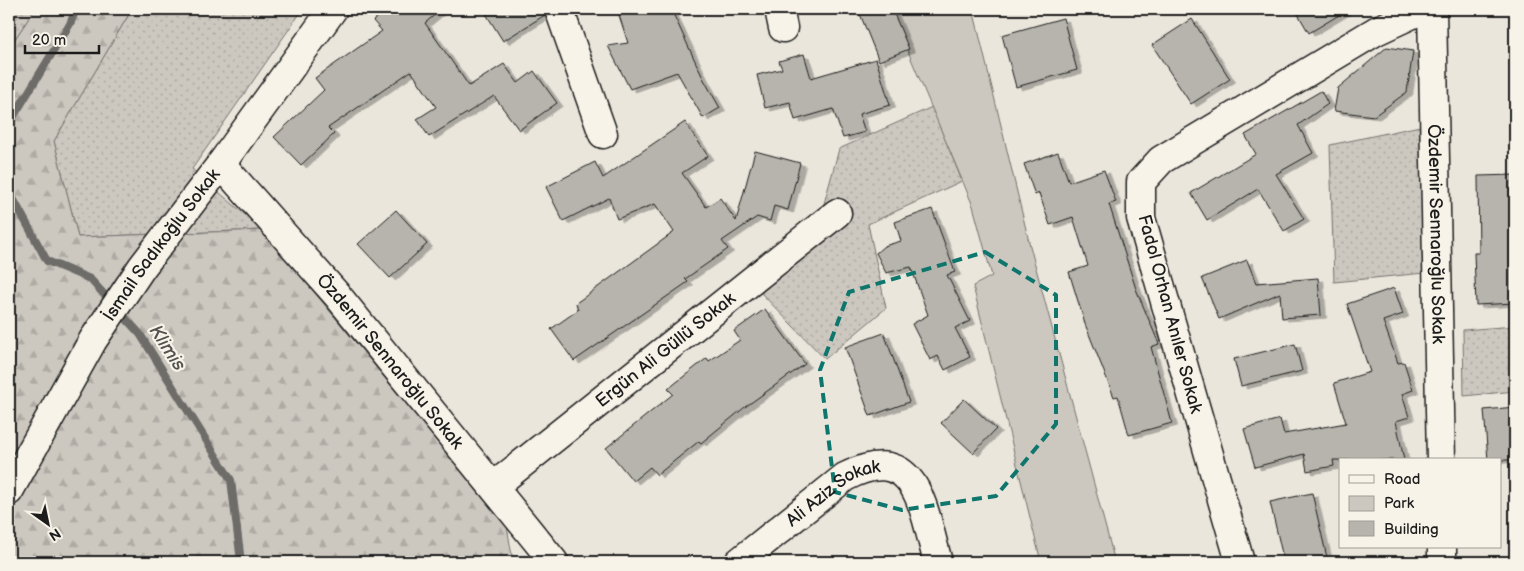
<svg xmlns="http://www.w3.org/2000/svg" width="1524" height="571" viewBox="0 0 1524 571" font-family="'Balsamiq Sans',sans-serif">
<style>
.grass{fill:url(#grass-dots);stroke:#74726e}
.forest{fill:url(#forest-firs);stroke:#74726e}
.park{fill:#ccc8c0;stroke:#74726e}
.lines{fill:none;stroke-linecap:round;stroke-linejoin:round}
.stream{stroke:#6d6c68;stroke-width:8}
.building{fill:#b6b4ac;stroke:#1c1c1c;filter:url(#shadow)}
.minor-casing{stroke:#1c1c1c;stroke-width:31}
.minor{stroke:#f7f3e8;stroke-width:28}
.marked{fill:none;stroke:#0f766e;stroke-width:4;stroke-dasharray:10 6;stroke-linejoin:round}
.labels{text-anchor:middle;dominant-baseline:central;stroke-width:4.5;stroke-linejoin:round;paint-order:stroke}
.street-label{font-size:18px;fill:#1c1c1c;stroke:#f7f3e8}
.water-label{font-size:19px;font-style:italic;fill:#52514e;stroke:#f7f3e8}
</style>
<defs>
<pattern id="grass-dots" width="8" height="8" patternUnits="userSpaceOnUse" patternTransform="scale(1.25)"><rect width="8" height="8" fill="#ccc8c0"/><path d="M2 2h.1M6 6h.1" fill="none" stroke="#afaba4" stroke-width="1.8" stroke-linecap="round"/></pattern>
<pattern id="forest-firs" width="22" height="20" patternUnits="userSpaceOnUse" patternTransform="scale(1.25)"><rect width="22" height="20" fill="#ccc8c0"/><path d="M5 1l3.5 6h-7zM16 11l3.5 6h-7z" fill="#afaba4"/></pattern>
<filter id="shadow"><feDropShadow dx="5.5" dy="3" stdDeviation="0" flood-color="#0004"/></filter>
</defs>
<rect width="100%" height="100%" fill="#eae6dc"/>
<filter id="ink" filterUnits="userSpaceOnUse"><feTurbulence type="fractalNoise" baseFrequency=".02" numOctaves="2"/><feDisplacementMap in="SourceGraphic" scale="10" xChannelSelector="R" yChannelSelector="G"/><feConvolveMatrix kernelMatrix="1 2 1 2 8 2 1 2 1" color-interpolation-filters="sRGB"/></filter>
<g filter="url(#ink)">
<g class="grass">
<polygon points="9,9 35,9 9,48"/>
<polygon points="132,9 303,9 192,169 263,230 78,237 54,141"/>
<polygon points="932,107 962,181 868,224 886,308 825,359 761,293 812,247 839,149"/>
<polygon points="1420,126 1424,273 1334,282 1330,145"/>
<polygon points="1515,326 1515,391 1464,396 1463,330"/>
</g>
<polygon class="forest" points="35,9 132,9 54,141 78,237 263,230 507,526 513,562 9,562 9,48"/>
<polygon class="park" points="892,9 973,9 1030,246 1115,562 1041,562 973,286 992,276 973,206 896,23"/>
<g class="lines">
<g class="stream">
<polyline points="9,124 70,24 76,9"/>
<polyline points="9,191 47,261 90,279 111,302"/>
<polyline points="119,311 140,334 231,480 241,562"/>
</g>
</g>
<g class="building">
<polygon points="387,9 442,9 425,23 469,86 504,64 518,83 534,71 557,103 519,130 494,96 429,137 417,119 436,107 411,71 328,128 334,134 301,165 274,137 324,90 315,78 382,31 373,21"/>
<polygon points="483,9 544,9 545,15 503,41"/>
<polygon points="617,9 671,9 703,78 720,108 703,118 677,72 630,89 608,46 628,43"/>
<polygon points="873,9 892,9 909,49 879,61 860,14"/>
<polygon points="1295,9 1349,9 1309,33"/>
<polygon points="1063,18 1077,70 1016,87 1002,35"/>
<polygon points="1192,19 1230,79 1191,104 1152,45"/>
<polygon points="1387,47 1413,51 1407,92 1374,116 1334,111 1338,88"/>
<polygon points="804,54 811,78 876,59 890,105 859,114 865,132 843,138 833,109 795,120 790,102 765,108 757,75 782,69 779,61"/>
<polygon points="1321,91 1328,104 1298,125 1313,153 1276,174 1304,219 1284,231 1258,189 1207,220 1191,193 1256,154 1245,135"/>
<polygon points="685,122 708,156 682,173 706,207 720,198 736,221 755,151 800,163 788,210 774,206 770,221 757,217 722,241 728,249 685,279 688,282 574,361 551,329 578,310 576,303 674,232 655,204 617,219 609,198 563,221 546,187 595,162 603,178"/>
<polygon points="1058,152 1069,182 1104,170 1116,202 1109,204 1136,289 1159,344 1151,347 1172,423 1129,435 1118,396 1114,397 1085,324 1069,272 1088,266 1073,217 1050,225 1039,193 1035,195 1024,164"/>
<polygon points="1515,175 1515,303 1476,305 1474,253 1479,253 1478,176"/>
<polygon points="932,209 955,272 947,275 970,321 955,328 970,357 945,370 938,356 930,360 912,324 928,315 911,267 886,273 876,253 884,246 901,241 895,222"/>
<polygon points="396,210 427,244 390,278 358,244"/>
<polygon points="1247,260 1256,283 1318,278 1321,315 1282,318 1280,293 1219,319 1202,278"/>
<polygon points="1394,288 1403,314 1383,321 1398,363 1404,362 1413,390 1402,394 1409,417 1396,421 1404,460 1333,460 1334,466 1307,471 1304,454 1255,467 1244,429 1280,419 1284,434 1346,423 1334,383 1370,372 1347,304"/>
<polygon points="765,309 805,364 745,407 701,443 699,441 657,475 650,467 633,481 606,448 673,394 668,389 707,358 709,361 740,340 734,331"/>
<polygon points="884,333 909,402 870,416 845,347"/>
<polygon points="1295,344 1302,371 1241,386 1234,359"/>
<polygon points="964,399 996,429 973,453 941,423"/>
<polygon points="1515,407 1515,460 1488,460 1484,410"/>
<polygon points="1312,493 1328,562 1284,562 1270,502"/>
</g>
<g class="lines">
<g class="minor-casing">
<g id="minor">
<polyline points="559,9 603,134"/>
<polyline points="779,9 783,28"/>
<path id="s1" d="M1432,9L1441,460"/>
<path id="s2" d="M221,164L337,295L554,562"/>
<path id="s3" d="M494,486L837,213"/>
<path id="s4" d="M9,491L93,340L142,267L221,164L333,9"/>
<polyline points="1442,547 1442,562"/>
<path id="s5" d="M739,562L845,477C918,439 923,510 938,562"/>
<polyline points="1240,562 1141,218 1141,182 1161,160 1376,31 1423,9"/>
</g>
</g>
<use href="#minor" class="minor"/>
</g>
</g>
<path class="marked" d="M985,252L1056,295V424L996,496L902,510L835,492L820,370L849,292Z"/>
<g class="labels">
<g class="street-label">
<text stroke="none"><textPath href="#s1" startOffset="225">Özdemir Sennaroğlu Sokak</textPath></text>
<text stroke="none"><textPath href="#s4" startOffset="290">İsmail Sadıkoğlu Sokak</textPath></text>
<text transform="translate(1170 314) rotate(75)">Fadol Orhan Anıler Sokak</text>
<text stroke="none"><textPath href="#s3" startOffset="219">Ergün Ali Güllü Sokak</textPath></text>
<text stroke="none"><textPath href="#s2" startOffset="260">Özdemir Sennaroğlu Sokak</textPath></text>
<text stroke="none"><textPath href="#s5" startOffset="118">Ali Aziz Sokak</textPath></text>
</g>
<g class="water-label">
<text transform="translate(167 348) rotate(57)">Klimis</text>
</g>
</g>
<rect width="1524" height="571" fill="none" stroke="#f7f3e8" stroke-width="30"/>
<rect x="15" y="15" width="1494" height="541" fill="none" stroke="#1c1c1c" stroke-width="2" filter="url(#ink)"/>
<rect x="1339" y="458" width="162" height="90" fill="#f7f3e8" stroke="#9f9d96"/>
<rect x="1349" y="475" width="25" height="8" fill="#f7f3e8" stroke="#9f9d96"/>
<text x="1384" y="484" font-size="15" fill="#1c1c1c">Road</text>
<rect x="1349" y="496" width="25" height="15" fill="#ccc8c0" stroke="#9f9d96"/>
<text x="1384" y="508" font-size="15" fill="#1c1c1c">Park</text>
<rect x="1349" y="521" width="25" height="15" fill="#b6b4ac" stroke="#9f9d96"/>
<text x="1384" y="534" font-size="15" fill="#1c1c1c">Building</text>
<g transform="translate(48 524) rotate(147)" stroke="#f7f3e8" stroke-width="4" paint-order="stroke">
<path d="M0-4L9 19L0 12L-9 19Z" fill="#1c1c1c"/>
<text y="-8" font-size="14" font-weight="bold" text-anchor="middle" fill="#1c1c1c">N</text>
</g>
<path d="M25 45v8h74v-8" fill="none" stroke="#1c1c1c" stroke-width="2.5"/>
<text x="32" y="45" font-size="15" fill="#1c1c1c" stroke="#f7f3e8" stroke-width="4" paint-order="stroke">20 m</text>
</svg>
